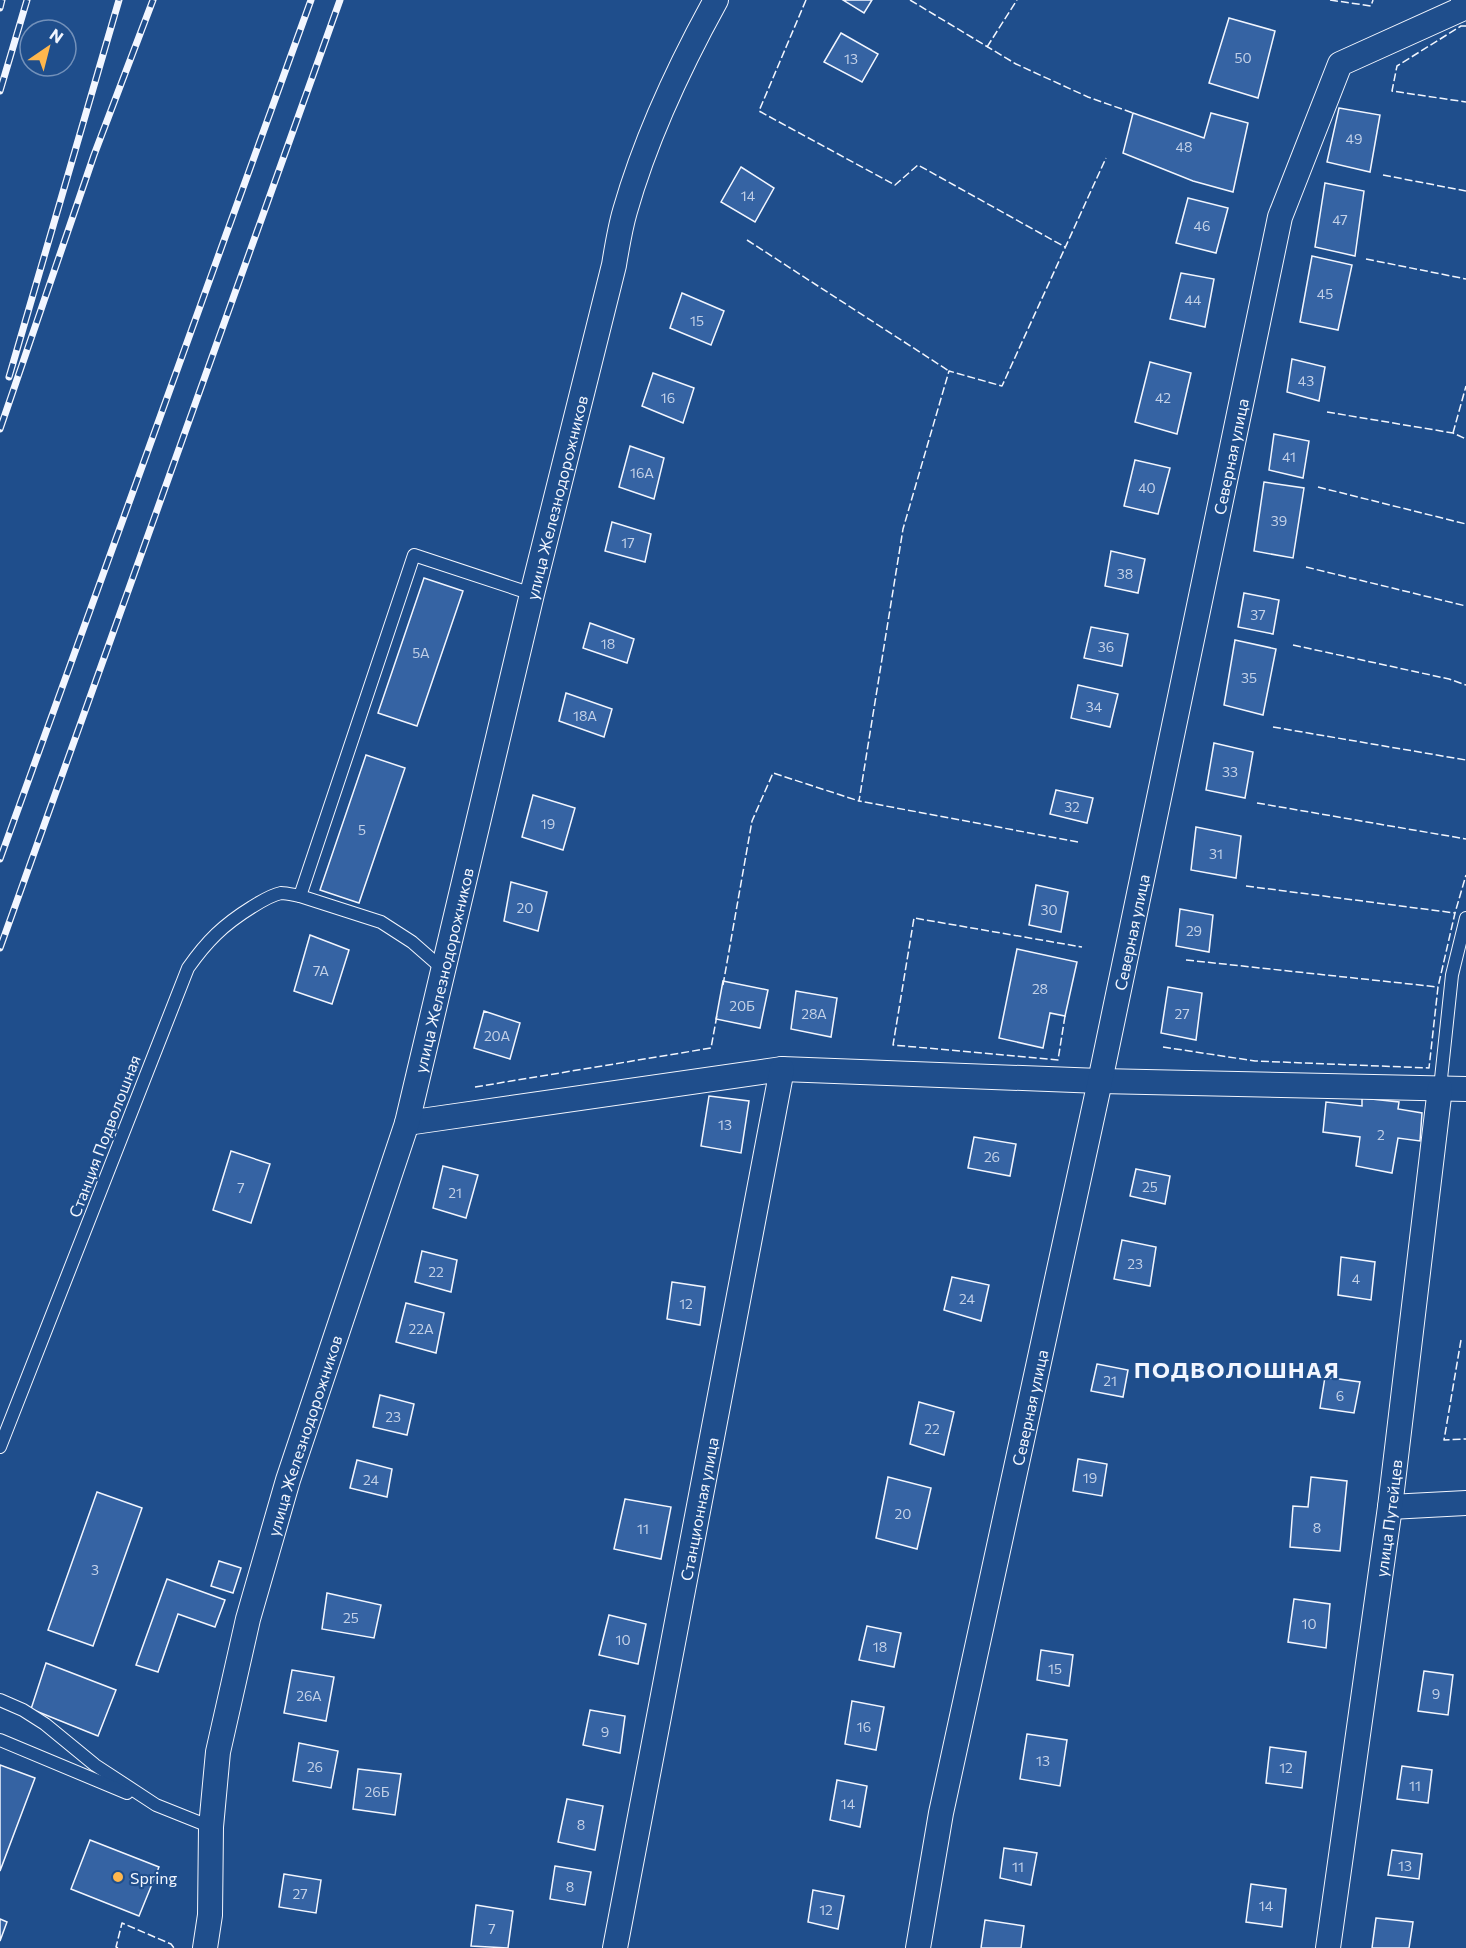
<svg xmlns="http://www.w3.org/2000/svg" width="1466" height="1948" viewBox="0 0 1466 1948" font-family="Commissioner,sans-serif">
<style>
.building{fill:#3563a3;stroke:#f2f6ff;stroke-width:1.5}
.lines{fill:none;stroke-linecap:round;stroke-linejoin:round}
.lane-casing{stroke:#f2f6ff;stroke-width:14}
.street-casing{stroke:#f2f6ff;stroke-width:26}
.lane{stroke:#1f4e8c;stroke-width:12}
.street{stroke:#1f4e8c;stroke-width:24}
.rail-casing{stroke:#f2f6ff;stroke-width:7}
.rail{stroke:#1f4e8c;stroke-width:4.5;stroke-dasharray:14;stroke-linecap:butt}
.fence{stroke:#f2f6ff;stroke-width:1.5;stroke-dasharray:8 3;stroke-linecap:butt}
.poi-dot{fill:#ffb74d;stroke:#1f4e8c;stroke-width:2}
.labels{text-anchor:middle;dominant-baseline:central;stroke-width:4.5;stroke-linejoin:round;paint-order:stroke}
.number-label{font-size:14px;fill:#c3d1e8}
.street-label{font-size:16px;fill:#f2f6ff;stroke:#1f4e8c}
.poi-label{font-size:16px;fill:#f2f6ff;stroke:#1f4e8c;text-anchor:start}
.district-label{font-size:22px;font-weight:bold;letter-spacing:1.5px;fill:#f2f6ff;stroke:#1f4e8c}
</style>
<rect width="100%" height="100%" fill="#1f4e8c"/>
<g class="building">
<polygon points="843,0 872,0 864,13"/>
<polygon points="1229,18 1275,31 1258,98 1209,83"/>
<polygon points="841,33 878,54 862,82 824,62"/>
<polygon points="1339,108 1380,115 1370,172 1327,162"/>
<polygon points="1133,113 1204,138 1211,113 1248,123 1233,192 1193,181 1123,153"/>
<polygon points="741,167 774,188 755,222 721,202"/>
<polygon points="1325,183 1364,191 1355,256 1315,247"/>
<polygon points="1188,198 1228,208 1216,253 1176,243"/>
<polygon points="1312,256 1352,265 1338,330 1300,322"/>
<polygon points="1181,273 1214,279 1205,327 1170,319"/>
<polygon points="682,293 724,311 711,345 670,328"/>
<polygon points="1292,359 1325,367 1319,401 1287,392"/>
<polygon points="1150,362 1191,373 1177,434 1135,422"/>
<polygon points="653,373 694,388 683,423 642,406"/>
<polygon points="1274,434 1309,441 1303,478 1269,470"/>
<polygon points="630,446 664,458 654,499 619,487"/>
<polygon points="1135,460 1170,468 1158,514 1124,506"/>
<polygon points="1264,482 1304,488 1293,558 1254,551"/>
<polygon points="612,522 651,534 645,562 605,551"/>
<polygon points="1111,551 1145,559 1138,593 1105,586"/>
<polygon points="424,578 463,591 417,726 378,713"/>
<polygon points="1244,593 1279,600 1273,634 1238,627"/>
<polygon points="590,623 634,639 627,663 583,648"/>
<polygon points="1091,627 1128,634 1122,666 1084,658"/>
<polygon points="1235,640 1276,649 1263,715 1224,705"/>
<polygon points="1078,685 1118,694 1110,727 1071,718"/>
<polygon points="566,693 612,709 604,737 559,721"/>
<polygon points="1214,743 1253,752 1245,798 1206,790"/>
<polygon points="366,755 405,768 359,903 320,890"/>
<polygon points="1056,790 1093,798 1087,823 1050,814"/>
<polygon points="533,795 575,808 563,850 522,837"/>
<polygon points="1196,827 1241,836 1236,878 1191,870"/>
<polygon points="511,882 547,892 538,931 504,921"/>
<polygon points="1036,885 1068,892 1061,932 1029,925"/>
<polygon points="1180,909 1213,915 1209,952 1176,946"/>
<polygon points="310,935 349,950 332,1004 294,991"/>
<polygon points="1017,949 1077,962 1065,1016 1050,1013 1043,1048 999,1038"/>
<polygon points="723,981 768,990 760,1028 716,1019"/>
<polygon points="1168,987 1202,993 1196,1040 1161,1033"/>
<polygon points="796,991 837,998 831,1037 791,1029"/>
<polygon points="484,1011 520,1023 510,1059 474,1048"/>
<polygon points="709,1096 749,1101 741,1153 701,1146"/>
<polygon points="1362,1098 1399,1102 1398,1109 1422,1113 1420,1141 1398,1138 1392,1173 1356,1166 1360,1137 1323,1132 1326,1102 1362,1106"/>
<polygon points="974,1137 1016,1144 1010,1176 968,1168"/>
<polygon points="231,1151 270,1164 251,1223 213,1210"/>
<polygon points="443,1166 478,1175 466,1218 433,1208"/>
<polygon points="1136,1169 1170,1176 1165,1204 1130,1196"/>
<polygon points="1122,1240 1156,1247 1150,1286 1114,1279"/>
<polygon points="422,1251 457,1260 451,1292 415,1282"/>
<polygon points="1341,1257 1375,1262 1371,1300 1338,1295"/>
<polygon points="952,1277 989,1285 981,1321 944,1310"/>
<polygon points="672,1282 705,1287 700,1325 667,1319"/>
<polygon points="406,1303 444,1313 436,1353 396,1342"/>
<polygon points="1097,1364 1128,1370 1123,1397 1091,1391"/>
<polygon points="1325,1377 1360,1382 1354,1413 1320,1408"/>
<polygon points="380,1395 414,1404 407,1435 373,1427"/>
<polygon points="919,1402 954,1412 944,1455 910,1444"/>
<polygon points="1078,1459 1107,1464 1102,1496 1073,1491"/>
<polygon points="357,1460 392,1469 387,1497 350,1488"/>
<polygon points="888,1477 931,1488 917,1549 876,1538"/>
<polygon points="1311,1477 1347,1481 1340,1551 1290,1547 1293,1506 1308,1507"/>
<polygon points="97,1492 142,1508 93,1646 48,1630"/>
<polygon points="625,1499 671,1507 661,1559 614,1549"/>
<polygon points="219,1561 241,1568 233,1593 211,1586"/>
<polygon points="167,1579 225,1600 215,1627 178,1614 158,1672 136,1665"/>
<polygon points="327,1593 381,1605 374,1638 322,1629"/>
<polygon points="1294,1599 1330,1604 1326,1648 1288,1642"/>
<polygon points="609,1615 646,1624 638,1664 599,1655"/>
<polygon points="867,1626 901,1633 894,1667 859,1660"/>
<polygon points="1041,1650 1073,1655 1069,1686 1037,1680"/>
<polygon points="46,1663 116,1690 98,1736 31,1709"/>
<polygon points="292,1670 334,1677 326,1721 284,1713"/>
<polygon points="1424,1671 1453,1675 1448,1715 1418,1711"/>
<polygon points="852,1701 884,1707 876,1750 845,1744"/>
<polygon points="590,1710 625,1716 620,1753 583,1745"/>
<polygon points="1027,1734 1067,1740 1060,1786 1020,1779"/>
<polygon points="299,1743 338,1751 331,1788 293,1781"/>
<polygon points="1270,1747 1306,1752 1302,1788 1266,1783"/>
<polygon points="0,1765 35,1778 0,1871"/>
<polygon points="1402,1766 1432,1770 1428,1803 1397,1799"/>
<polygon points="358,1769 401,1774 395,1815 353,1809"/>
<polygon points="837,1780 867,1786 860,1827 830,1820"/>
<polygon points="567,1799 603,1806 595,1850 558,1842"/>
<polygon points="90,1840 159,1867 139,1916 71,1889"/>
<polygon points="1004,1848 1037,1853 1031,1885 1000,1878"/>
<polygon points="1392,1850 1422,1854 1419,1879 1388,1875"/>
<polygon points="555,1866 591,1872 585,1905 550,1899"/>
<polygon points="284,1874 321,1880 316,1913 279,1907"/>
<polygon points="1251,1884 1286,1889 1282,1927 1246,1922"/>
<polygon points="813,1890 844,1896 838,1929 808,1922"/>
<polygon points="476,1905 513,1911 508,1948 471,1946"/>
<polygon points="1376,1918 1413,1922 1409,1948 1372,1948"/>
<polygon points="0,1919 7,1922 0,1941"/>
<polygon points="985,1920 1024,1926 1021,1948 981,1948"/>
</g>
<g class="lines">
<g class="lane-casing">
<g id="lane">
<polyline points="444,970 412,942 381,922 300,896 414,555 532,594"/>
<polyline points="1440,1088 1452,975 1466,918"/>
<path d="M0,1447L188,968C207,941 223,925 252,907C260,902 271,895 281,893C287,893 294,895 300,896"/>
<polyline points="0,1700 23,1710 45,1724 95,1765 156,1805 211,1827"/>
<polyline points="0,1740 127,1793"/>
</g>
</g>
<g class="street-casing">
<g id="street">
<polyline points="407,1123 782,1069 1100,1081 1466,1089"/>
<polyline points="1390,1507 1466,1503"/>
<path id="s1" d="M205,1948L210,1915L211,1827L218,1752L248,1619L288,1480L407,1123L532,594L614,265C617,247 620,228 625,211C646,137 679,67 716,0"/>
<path id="s2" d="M615,1948L782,1069"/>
<path id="s3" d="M918,1948L941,1813L1100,1081L1280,217L1340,64L1464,8L1463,0"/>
<path id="s4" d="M1328,1948L1390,1507L1440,1088"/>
</g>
</g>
<use href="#lane" class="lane"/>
<use href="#street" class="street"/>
<g class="rail-casing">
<g id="rail">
<polyline points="0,8 2,0"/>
<polyline points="0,91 27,0"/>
<polyline points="9,377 119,0"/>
<polyline points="0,429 94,155 153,0"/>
<polyline points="0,859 311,0"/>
<polyline points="0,948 340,0"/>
</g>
</g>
<use href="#rail" class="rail"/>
<g class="fence">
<polyline points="806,0 759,111 895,185 918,165 1065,247"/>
<polyline points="910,0 1016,64 1088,97 1133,113"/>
<polyline points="1330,0 1371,6 1373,0"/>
<polyline points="1466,26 1461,26 1397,66 1392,91 1466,102"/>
<polyline points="987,47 1017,0"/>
<polyline points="1383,175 1466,191"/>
<polyline points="747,240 949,371"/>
<polyline points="1366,259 1466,279"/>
<polyline points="1327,412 1453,433 1466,439"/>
<polyline points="1453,433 1466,386"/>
<polyline points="1318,487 1466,524"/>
<polyline points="1306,567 1466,606"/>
<polyline points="1293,645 1449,679 1466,685"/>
<polyline points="1273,727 1466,760"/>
<polyline points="1257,803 1466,839"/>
<polyline points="1078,842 859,801 903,529 949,371 1002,386 1106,158"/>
<polyline points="1246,886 1455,913"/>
<polyline points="1186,960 1438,987"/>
<polyline points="723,985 752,821 773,773 859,801"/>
<polyline points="1065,1016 1058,1060 893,1045 914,918 1082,947"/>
<polyline points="1163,1047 1255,1061 1429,1068 1438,987 1455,913 1466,875"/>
<polyline points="475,1087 711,1048 717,1015"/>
<polyline points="1461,1340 1444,1440 1466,1439"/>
<polyline points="118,1948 116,1947 122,1923 171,1944 174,1948"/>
</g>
</g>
<circle class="poi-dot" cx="118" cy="1877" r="6"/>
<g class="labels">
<g class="number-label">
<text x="1243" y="57">50</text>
<text x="851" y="58">13</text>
<text x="1354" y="138">49</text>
<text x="1184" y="146">48</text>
<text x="748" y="195">14</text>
<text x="1340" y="219">47</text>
<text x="1202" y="225">46</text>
<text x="1325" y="293">45</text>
<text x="1193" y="299">44</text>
<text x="697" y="320">15</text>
<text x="1306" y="380">43</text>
<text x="668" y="397">16</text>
<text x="1163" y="397">42</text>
<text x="1289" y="456">41</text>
<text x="642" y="472">16А</text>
<text x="1147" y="487">40</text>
<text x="1279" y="520">39</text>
<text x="628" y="542">17</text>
<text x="1125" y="573">38</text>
<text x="1258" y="614">37</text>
<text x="608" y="643">18</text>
<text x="1106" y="646">36</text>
<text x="421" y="652">5А</text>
<text x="1249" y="677">35</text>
<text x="1094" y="706">34</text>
<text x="585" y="715">18А</text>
<text x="1230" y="771">33</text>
<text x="1072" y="806">32</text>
<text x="548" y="823">19</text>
<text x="362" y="829">5</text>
<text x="1216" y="853">31</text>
<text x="525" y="907">20</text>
<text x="1049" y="909">30</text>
<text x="1194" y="930">29</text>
<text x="321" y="970">7А</text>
<text x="1040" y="988">28</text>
<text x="742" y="1005">20Б</text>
<text x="814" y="1013">28А</text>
<text x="1182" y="1013">27</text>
<text x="497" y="1035">20А</text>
<text x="725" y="1124">13</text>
<text x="1381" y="1134">2</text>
<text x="992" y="1156">26</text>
<text x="1150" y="1186">25</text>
<text x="241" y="1187">7</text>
<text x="455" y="1192">21</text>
<text x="1135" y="1263">23</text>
<text x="436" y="1271">22</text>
<text x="1356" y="1278">4</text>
<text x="967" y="1298">24</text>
<text x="686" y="1303">12</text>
<text x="421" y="1328">22А</text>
<text x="1110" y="1380">21</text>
<text x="1340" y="1395">6</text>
<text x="393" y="1416">23</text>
<text x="932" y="1428">22</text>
<text x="1090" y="1477">19</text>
<text x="371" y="1479">24</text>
<text x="903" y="1513">20</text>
<text x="1317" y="1527">8</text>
<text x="643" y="1528">11</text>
<text x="95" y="1569">3</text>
<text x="351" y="1617">25</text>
<text x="1309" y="1623">10</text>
<text x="623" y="1639">10</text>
<text x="880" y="1646">18</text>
<text x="1055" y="1668">15</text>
<text x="1436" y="1693">9</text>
<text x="309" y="1695">26А</text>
<text x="864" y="1726">16</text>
<text x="605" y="1731">9</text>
<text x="1043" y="1760">13</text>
<text x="315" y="1766">26</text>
<text x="1286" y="1767">12</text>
<text x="1415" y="1785">11</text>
<text x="377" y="1791">26Б</text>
<text x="848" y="1803">14</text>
<text x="581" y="1824">8</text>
<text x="1405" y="1865">13</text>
<text x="1018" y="1866">11</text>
<text x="570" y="1886">8</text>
<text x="300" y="1893">27</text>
<text x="1266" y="1905">14</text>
<text x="826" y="1909">12</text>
<text x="492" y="1928">7</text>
</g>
<g class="street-label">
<text stroke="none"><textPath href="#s3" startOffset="1524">Северная улица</textPath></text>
<text stroke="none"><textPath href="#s1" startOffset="1497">улица Железнодорожников</textPath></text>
<text stroke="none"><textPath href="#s3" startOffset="1038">Северная улица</textPath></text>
<text stroke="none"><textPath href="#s1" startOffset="1011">улица Железнодорожников</textPath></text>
<text transform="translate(104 1136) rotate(-69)">Станция Подволошная</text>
<text stroke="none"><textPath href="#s3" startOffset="552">Северная улица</textPath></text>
<text stroke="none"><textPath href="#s1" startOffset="525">улица Железнодорожников</textPath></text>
<text stroke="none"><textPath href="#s2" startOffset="447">Станционная улица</textPath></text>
<text stroke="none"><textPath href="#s4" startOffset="434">улица Путейцев</textPath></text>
</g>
<g class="poi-label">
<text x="130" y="1877">Spring</text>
</g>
<g class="district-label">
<text x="1237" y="1369">ПОДВОЛОШНАЯ</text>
</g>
</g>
<g transform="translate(48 48) rotate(35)"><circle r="28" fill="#1f4e8c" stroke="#7391ba" stroke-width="1.5"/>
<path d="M0-4.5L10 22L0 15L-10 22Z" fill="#ffb74d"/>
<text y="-9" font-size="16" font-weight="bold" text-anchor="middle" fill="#f2f6ff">N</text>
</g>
</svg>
